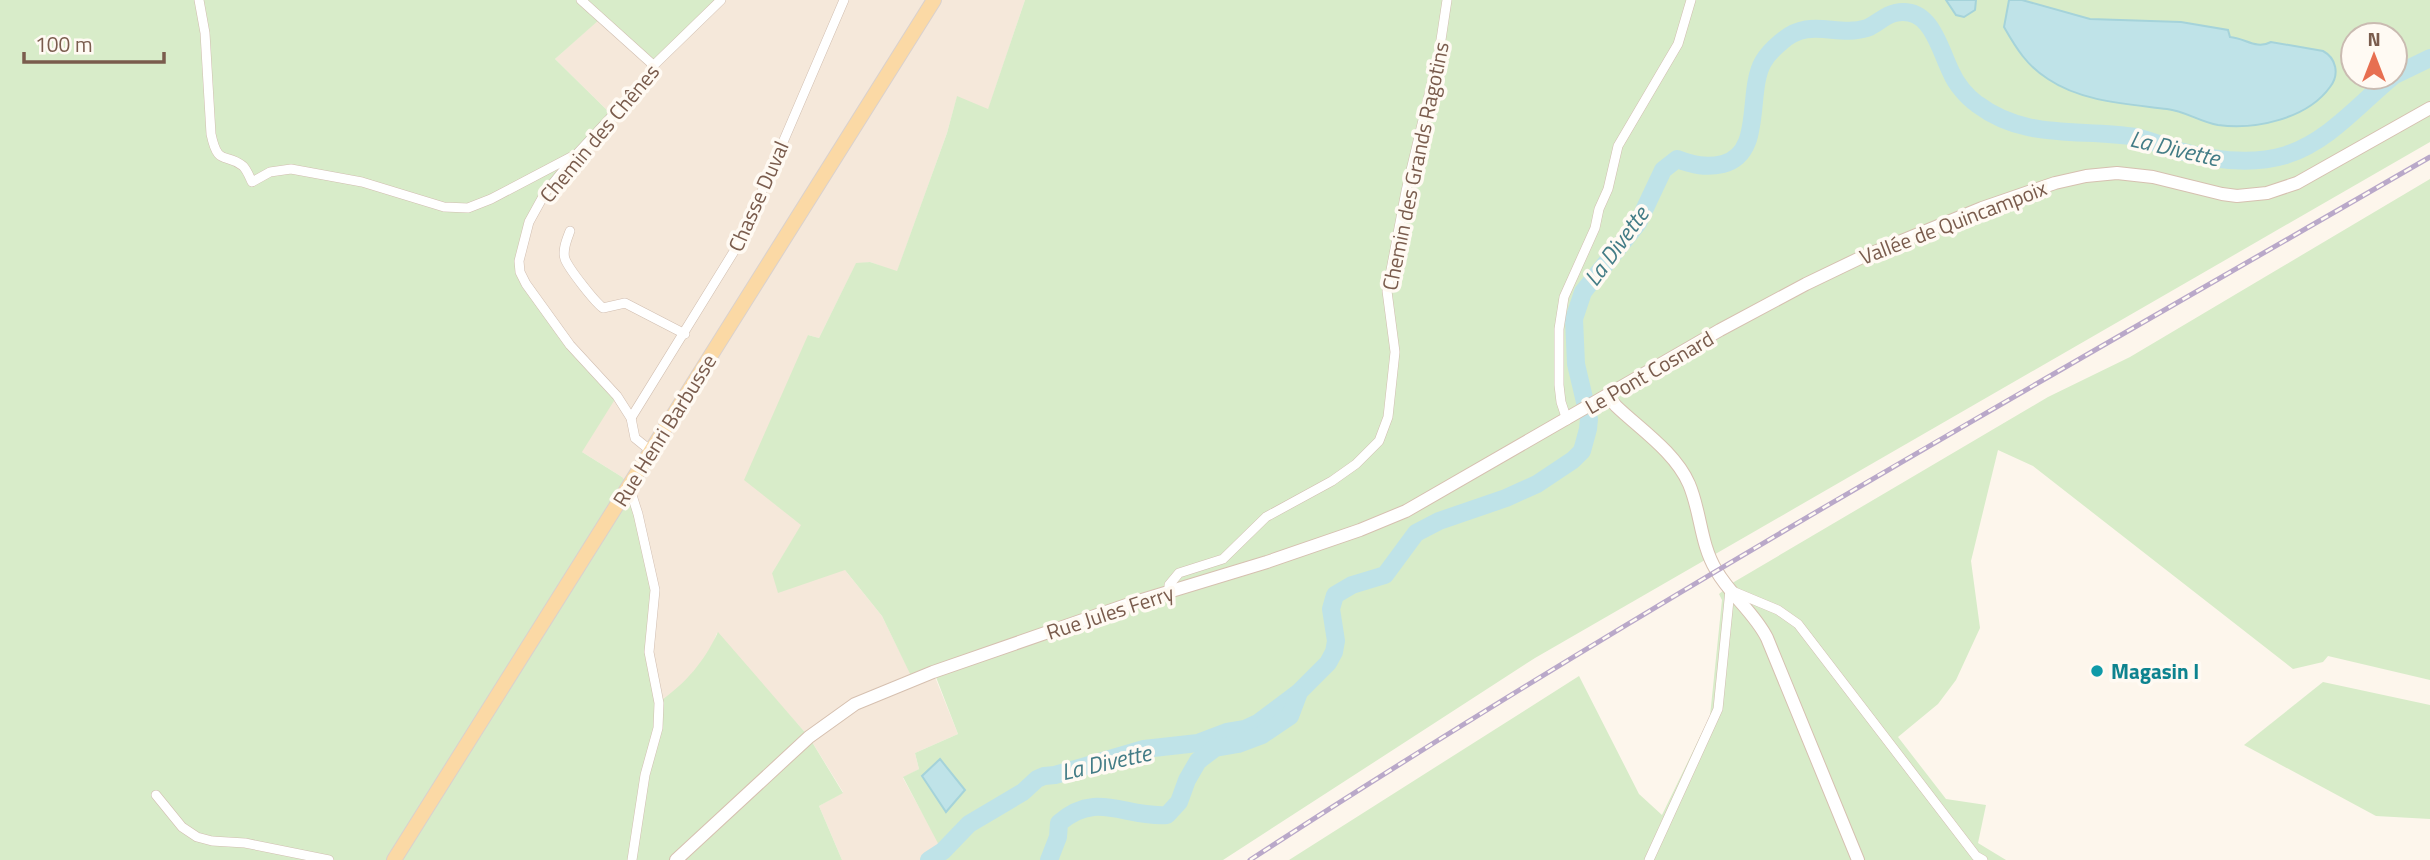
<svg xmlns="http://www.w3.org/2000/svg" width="2430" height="860" viewBox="0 0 2430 860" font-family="'Titillium Web',sans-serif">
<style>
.residential{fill:#f5e8da}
.green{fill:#d8ecc9;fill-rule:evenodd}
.water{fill:#bfe3e8;stroke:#a5d3da;stroke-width:2}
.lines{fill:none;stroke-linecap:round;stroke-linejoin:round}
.river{stroke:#bfe3e8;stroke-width:18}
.street-casing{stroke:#d1beb0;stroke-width:10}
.secondary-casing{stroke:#d6c0b0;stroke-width:14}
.primary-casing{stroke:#dad1cd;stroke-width:16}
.street{stroke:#fff;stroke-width:9}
.secondary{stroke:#fff;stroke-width:12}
.primary{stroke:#fbd9a5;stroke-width:14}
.rail-casing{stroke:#b9a8c9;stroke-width:5}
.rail{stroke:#fffaf3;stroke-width:2.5;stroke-dasharray:8;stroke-linecap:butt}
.culture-dot{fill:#0f9aa8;stroke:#fffaf3;stroke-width:2.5}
.labels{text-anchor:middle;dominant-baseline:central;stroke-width:7;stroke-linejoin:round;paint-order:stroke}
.street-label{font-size:21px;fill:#7a5c4d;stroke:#fffaf3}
.culture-label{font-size:21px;font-weight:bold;fill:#0d838f;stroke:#fffaf3;text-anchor:start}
.water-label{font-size:23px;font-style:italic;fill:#437c86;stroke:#fffaf3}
</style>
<rect width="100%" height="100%" fill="#fdf6ec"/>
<polygon class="residential" points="721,0 1025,0 988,110 957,97 947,133 897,272 870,262 856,264 819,338 808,335 802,525 772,573 845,570 882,616 913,679 933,672 958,734 915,753 919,769 903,778 943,851 929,860 842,860 819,806 843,792 809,737 717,633 710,650 692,675 681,687 659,703 622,477 582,452 570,345 520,272 523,239 545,193 613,116 555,59 600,18"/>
<g class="green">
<path d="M0,0H721L652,67L600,19L555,59L613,116L545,193L519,261L526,284L617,396L582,452L622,477L629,486L655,590L649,638L659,702C686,683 704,662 718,632L809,737L843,793L819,806L842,860H0Z"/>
<path d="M1025,0H2430V142L1535,658L1223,860H929L942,851L903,777L919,769L915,753L958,734L934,672L913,680L882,616L845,570L778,593L772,573L801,525L744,480L808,335L819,338L856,263L870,262L897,271L947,133L957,96L988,109ZM2353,35H2395V77H2353Z"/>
<polygon points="2430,179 2430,680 2328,656 2323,662 2293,669 2033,466 1998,450 1971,561 1980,628 1956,680 1938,704 1898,737 1946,799 1986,805 1978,843 2006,860 1289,860 1579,676 1639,794 1662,815 1710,716 1722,600 1719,594 1734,582 2048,397 2130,357"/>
<polygon points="2323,682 2430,705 2430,819 2376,816 2244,745"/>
</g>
<g class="water">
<polygon points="1946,0 1976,0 1975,10 1964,17 1956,15"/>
<path d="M2009,0H2022L2090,19L2181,22L2228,30L2230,37C2245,38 2256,50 2271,42L2323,51C2336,58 2340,74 2330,87C2307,119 2255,130 2218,125C2200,122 2185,111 2167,109C2128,104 2082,102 2048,79C2027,66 2016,48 2004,27Z"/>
<polygon points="940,759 965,790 946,812 922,776"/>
</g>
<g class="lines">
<g class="river">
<polyline points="2395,75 2430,58"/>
<path d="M929,860L943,851L969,824L1023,792L1037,779L1044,776L1055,775L1144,749L1198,743L1227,732L1245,729L1258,723L1298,693L1328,663L1334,652L1336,641L1331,609L1335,595L1352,585L1385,575L1416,533L1439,521L1506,498L1537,484L1573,460L1582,451L1588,429L1589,419L1576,364L1574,319L1583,292L1638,223L1663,170L1677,159C1693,165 1706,168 1723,164C1764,154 1746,92 1763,62C1767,55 1775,47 1781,42C1810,16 1836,38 1867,28C1877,24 1885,15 1895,13C1931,5 1939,48 1951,72C1956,84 1967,97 1977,104C2026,141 2080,128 2136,137C2149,140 2163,146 2176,150C2211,160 2250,166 2286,155C2329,141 2358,105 2392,77"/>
<path d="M1049,860L1058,837L1059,823C1097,790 1124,818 1167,815L1179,802L1187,780L1198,761L1215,748L1238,744L1262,735L1290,716L1298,695"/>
</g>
<g class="street-casing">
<g id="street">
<path d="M199,0L205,33L211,134C218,167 225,152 243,166C247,170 250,178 252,182L270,172L291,169L362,182L444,207L468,208L491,199L571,157"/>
<polyline points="581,0 651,63 652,67"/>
<path d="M570,231C567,239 562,250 565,259C569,269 594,301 603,308L625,303L685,334"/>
<polyline points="631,418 741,240 844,0"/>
<polyline points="1567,420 1561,402 1559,385 1559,329 1564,297 1595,228 1599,209 1608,189 1618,146 1678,44 1691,0"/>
<polyline points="651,451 635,438 631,418 617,396 570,345 526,284 520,272 519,261 529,222 545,193 576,155 649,76 652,67 721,0"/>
<polyline points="629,486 638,514 655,590 649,652 659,703 658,728 645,775 632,860"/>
<polyline points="1169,592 1169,585 1179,573 1223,559 1266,517 1332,481 1356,464 1379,441 1388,417 1395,352 1387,291 1406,191 1439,53 1447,0"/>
<polyline points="156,795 182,827 197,837 212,841 245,843 329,860"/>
<polyline points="1649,860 1718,709 1730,590 1778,610 1798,624 1976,856 1983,860"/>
</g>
</g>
<g class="secondary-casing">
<g id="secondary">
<path d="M1608,396L1616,406C1640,429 1675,452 1689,484C1701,512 1700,543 1716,570C1730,595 1754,612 1767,638L1858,860"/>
<polyline points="676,860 809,737 855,704 933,672 1132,603 1267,562 1360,530 1406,511 1720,330 1806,284 1860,258 1982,208 2055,183 2086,176 2117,173 2153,177 2222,194 2237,196 2267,193 2297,183 2430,108"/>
</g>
</g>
<g class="primary-casing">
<polyline id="primary" points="394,860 934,0"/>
</g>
<use href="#street" class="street"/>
<use href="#secondary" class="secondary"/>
<use href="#primary" class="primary"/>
<g class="rail-casing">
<path id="rail" d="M1250,860C1634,610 2034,386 2430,157"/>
</g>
<use href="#rail" class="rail"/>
</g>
<circle class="culture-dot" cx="2097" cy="671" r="7"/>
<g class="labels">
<g class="street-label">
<text transform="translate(599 133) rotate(-50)">Chemin des Chênes</text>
<text transform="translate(1415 166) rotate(-78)">Chemin des Grands Ragotins</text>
<text transform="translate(758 196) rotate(-66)">Chasse Duval</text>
<text transform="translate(1953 222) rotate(-21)">Vallée de Quincampoix</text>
<text transform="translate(1649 372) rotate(-30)">Le Pont Cosnard</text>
<text transform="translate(664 430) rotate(-58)">Rue Henri Barbusse</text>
<text transform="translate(1110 612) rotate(-18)">Rue Jules Ferry</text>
</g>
<g class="culture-label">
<text x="2111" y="671">Magasin I</text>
</g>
<g class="water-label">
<text transform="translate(2175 148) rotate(13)">La Divette</text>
<text transform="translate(1616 246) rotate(-54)">La Divette</text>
<text transform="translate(1106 762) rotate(-13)">La Divette</text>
</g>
</g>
<g transform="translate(2374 56)"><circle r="33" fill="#fffaf3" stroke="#cabbb1" stroke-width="2"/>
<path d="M0-5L12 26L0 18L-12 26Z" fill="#e76f51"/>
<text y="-10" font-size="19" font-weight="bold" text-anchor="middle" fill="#7a5c4d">N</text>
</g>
<path d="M24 52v10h140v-10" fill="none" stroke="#7a5c4d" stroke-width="3.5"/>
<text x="35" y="52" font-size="21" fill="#7a5c4d" stroke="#fffaf3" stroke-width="5" paint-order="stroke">100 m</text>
</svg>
